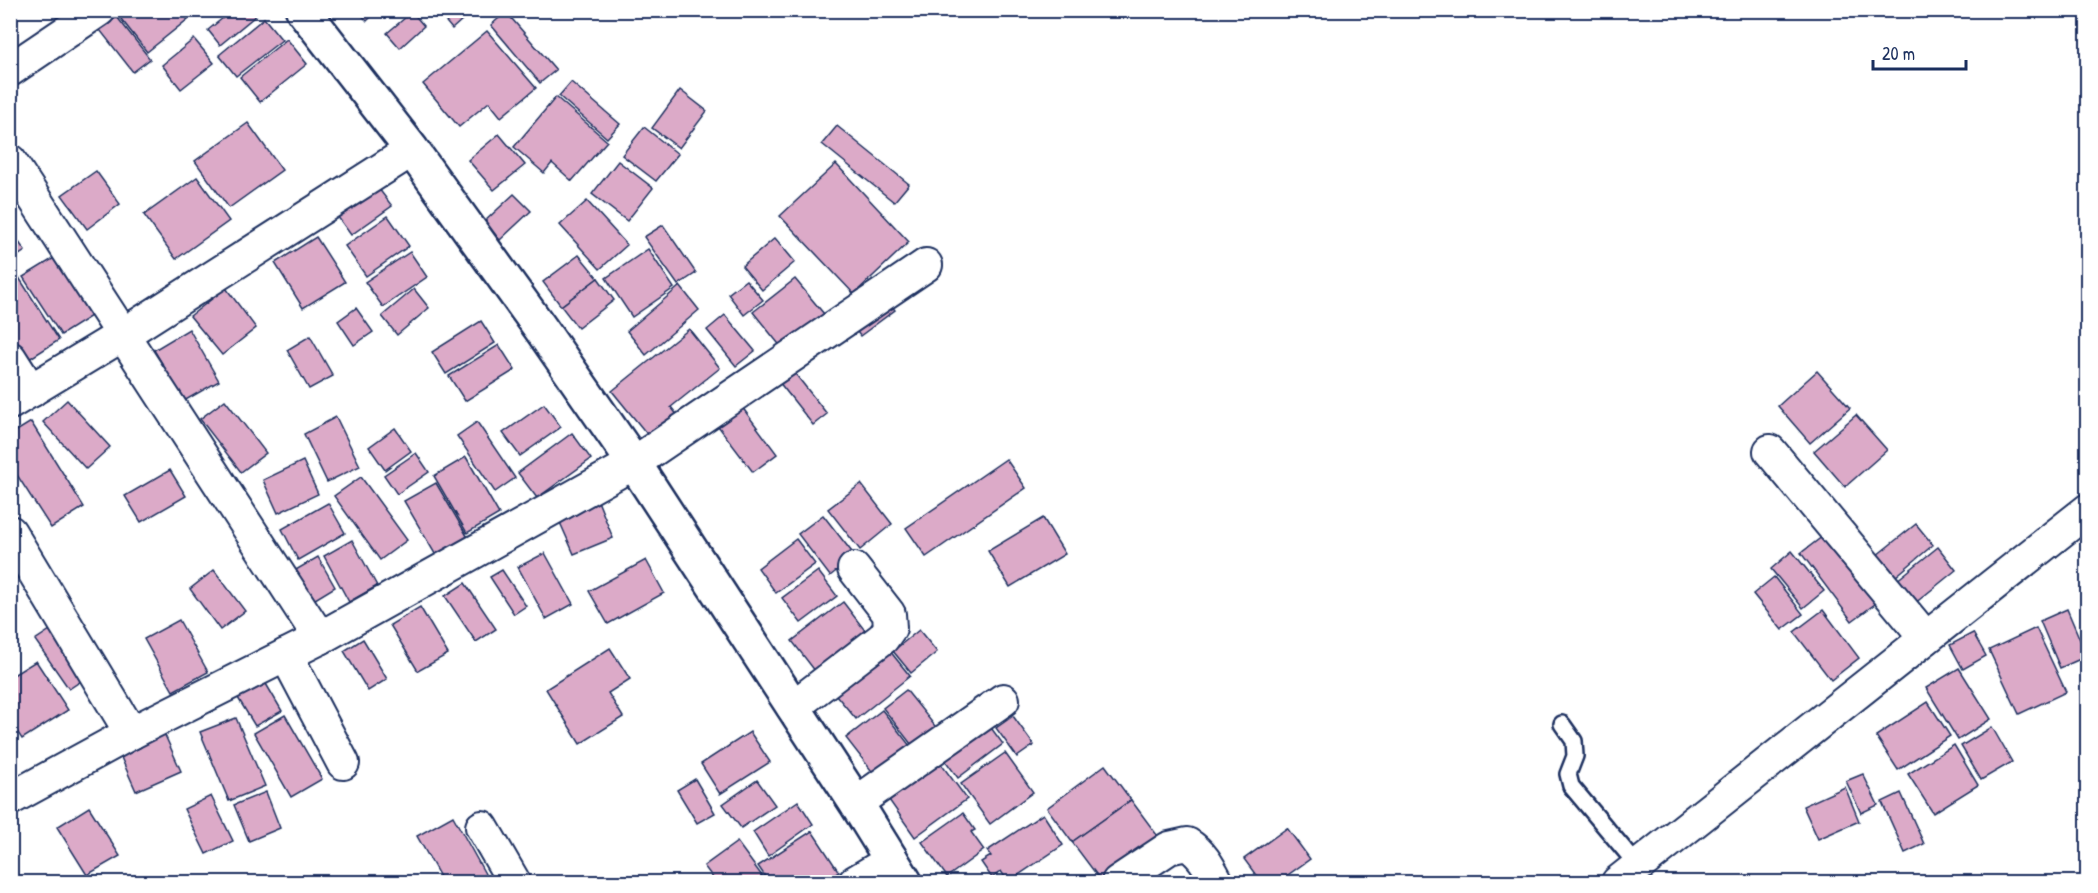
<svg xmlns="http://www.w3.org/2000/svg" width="2098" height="893" viewBox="0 0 2098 893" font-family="'Patrick Hand',sans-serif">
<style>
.building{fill:#dcaac8;stroke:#1b2f5e;stroke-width:1.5}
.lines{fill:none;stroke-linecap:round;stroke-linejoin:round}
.lane-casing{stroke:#1b2f5e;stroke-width:20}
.street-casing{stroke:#1b2f5e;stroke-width:36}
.secondary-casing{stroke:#1b2f5e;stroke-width:38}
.lane{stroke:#fff;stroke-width:15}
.street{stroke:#fff;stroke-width:32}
.secondary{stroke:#fff;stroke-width:33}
</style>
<rect width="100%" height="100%" fill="#fff"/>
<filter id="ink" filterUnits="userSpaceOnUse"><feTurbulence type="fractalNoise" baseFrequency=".0167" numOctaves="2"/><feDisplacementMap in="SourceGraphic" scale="12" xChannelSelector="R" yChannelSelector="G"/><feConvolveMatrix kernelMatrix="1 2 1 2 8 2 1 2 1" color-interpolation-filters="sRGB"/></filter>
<g filter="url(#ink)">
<g class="building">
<polygon points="124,10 182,10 188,19 147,52 118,15"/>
<polygon points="233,10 260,12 220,45 208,30"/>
<polygon points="357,10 378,10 367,21"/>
<polygon points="436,10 473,10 452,29"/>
<polygon points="412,12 424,26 400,48 387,33"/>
<polygon points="506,12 556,70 540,83 491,25"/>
<polygon points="117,17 150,59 133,72 100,30"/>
<polygon points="264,18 282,40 236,76 219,55"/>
<polygon points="487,31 536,88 501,117 489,102 459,127 423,84"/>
<polygon points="194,39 214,63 181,89 162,65"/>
<polygon points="287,39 307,64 260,102 240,77"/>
<polygon points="571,82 620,124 607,138 559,96"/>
<polygon points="680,90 707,111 679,148 652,128"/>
<polygon points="556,97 607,141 572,181 552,163 544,173 514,147"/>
<polygon points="248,123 282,170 229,208 195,161"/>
<polygon points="837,126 909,184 894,202 822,144"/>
<polygon points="644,127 678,154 656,181 622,155"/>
<polygon points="499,134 525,165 494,190 468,160"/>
<polygon points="618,161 653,188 627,221 592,194"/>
<polygon points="836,164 909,242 854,294 780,216"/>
<polygon points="96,171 120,204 87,229 62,195"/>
<polygon points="197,177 229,221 176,259 144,215"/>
<polygon points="372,180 392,206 351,235 332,209"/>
<polygon points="514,194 531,211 500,240 484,222"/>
<polygon points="587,201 627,245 600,269 560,225"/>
<polygon points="388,216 409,246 366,276 345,246"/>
<polygon points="663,225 696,273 678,285 644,237"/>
<polygon points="10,229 25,251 10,261"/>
<polygon points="316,237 345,282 303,308 275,263"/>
<polygon points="775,238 795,262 762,290 742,266"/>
<polygon points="648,249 674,288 632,317 606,278"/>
<polygon points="410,252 427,277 383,307 365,282"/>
<polygon points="59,255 96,313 61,335 23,277"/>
<polygon points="579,255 598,278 561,306 543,282"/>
<polygon points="18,276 59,340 26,361 10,337 10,281"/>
<polygon points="598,278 614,300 578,328 561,306"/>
<polygon points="795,279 824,314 782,348 753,312"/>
<polygon points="746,280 763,300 744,315 728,294"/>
<polygon points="680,286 699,310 646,355 627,331"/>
<polygon points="226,288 256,328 222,355 190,316"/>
<polygon points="414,289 429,308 397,335 382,316"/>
<polygon points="884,296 895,310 860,336 850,322"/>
<polygon points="356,308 373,332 354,345 338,321"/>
<polygon points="725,315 755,351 736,366 707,330"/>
<polygon points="481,321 495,343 446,374 432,352"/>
<polygon points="189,329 219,381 184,401 154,350"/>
<polygon points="689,329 720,368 671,407 679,417 651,439 612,391"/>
<polygon points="310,336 333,376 309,389 287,350"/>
<polygon points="499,345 515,370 465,401 449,376"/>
<polygon points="793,371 827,414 813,425 779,382"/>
<polygon points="1817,371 1850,408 1810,443 1778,406"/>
<polygon points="67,400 110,447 86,469 43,422"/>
<polygon points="225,400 266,453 241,472 200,419"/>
<polygon points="739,403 777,454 753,472 715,422"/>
<polygon points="544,404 561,427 520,456 503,433"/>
<polygon points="1856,415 1887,450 1845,487 1814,451"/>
<polygon points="336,417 360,466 327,482 304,434"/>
<polygon points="31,422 84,507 51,528 10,464 10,435"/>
<polygon points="477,422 515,478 495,492 457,436"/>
<polygon points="395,428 411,451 385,470 369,447"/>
<polygon points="572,433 591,459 537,498 518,473"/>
<polygon points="416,453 429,472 397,494 384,475"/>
<polygon points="466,457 499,514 467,533 434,476"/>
<polygon points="1006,459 1026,488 926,557 906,528"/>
<polygon points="303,461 318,494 278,513 263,480"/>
<polygon points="170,470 186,496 141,522 125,496"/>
<polygon points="361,477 407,540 380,560 334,496"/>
<polygon points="436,483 470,541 438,559 404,501"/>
<polygon points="861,484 892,524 860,550 828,509"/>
<polygon points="598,501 613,538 574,554 558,518"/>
<polygon points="328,503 345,533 298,560 282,529"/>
<polygon points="823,515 855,556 830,576 798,534"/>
<polygon points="1043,518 1065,554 1010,587 988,551"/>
<polygon points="1916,524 1933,545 1895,577 1877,555"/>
<polygon points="1831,530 1883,598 1852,621 1801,553"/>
<polygon points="796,539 815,564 776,593 758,568"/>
<polygon points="352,540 377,586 349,602 324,556"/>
<polygon points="1938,547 1956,570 1914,604 1896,581"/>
<polygon points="1792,551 1824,591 1803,608 1771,569"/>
<polygon points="545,553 573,604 546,619 518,567"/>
<polygon points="318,557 335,587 312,601 294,571"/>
<polygon points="646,560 664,593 608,624 589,591"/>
<polygon points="214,570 245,611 220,630 190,589"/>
<polygon points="502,570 526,606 514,614 490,577"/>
<polygon points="818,571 837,596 801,623 782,598"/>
<polygon points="1774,577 1803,614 1782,630 1753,594"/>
<polygon points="465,583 496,629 476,642 445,596"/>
<polygon points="843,602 870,637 819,676 792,641"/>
<polygon points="420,607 448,654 418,671 390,625"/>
<polygon points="2067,609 2087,656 2060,668 2040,621"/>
<polygon points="1823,610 1859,658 1831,680 1794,632"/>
<polygon points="179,620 208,672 173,691 144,639"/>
<polygon points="2036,628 2066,692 2019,714 1989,650"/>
<polygon points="50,630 84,679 69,689 35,640"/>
<polygon points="919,630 937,652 911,673 893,651"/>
<polygon points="1973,633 1986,656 1963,669 1950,645"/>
<polygon points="363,639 387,679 368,691 344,651"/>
<polygon points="885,645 910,676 856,719 831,689"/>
<polygon points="610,648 630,679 608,693 623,717 580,744 546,689"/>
<polygon points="36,661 68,710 22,739 10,721 10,677"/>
<polygon points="1959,668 1991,719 1958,740 1926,688"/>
<polygon points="262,677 282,711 255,726 235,693"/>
<polygon points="906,690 939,731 915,749 883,708"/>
<polygon points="1928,702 1950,736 1898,770 1876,736"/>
<polygon points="882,710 914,751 878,779 846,738"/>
<polygon points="285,715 322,779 291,797 254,733"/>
<polygon points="1013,716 1034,745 1017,757 996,728"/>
<polygon points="236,718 265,786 229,801 200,732"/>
<polygon points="986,721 1003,744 958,778 940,753"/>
<polygon points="1992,727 2012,762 1981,780 1961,746"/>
<polygon points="750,732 770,762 720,794 701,764"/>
<polygon points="164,733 181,771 136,791 119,753"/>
<polygon points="1954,745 1978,785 1933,813 1908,774"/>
<polygon points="933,753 967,799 915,837 882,790"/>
<polygon points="1005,753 1033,792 990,824 961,784"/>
<polygon points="1105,765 1131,800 1072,842 1047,808"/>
<polygon points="1863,774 1878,805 1861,813 1846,781"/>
<polygon points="695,779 715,813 697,823 677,790"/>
<polygon points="757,780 775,805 741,828 723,804"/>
<polygon points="1845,787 1859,821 1818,839 1803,806"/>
<polygon points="266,792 280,828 249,841 234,805"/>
<polygon points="1901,793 1924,844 1905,853 1882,802"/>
<polygon points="211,796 233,841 206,854 184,809"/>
<polygon points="1131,800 1160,839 1102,882 1072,842"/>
<polygon points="798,801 813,824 768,856 753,832"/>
<polygon points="89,807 120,856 87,875 57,827"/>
<polygon points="963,813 975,830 971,832 984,850 947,877 922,842"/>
<polygon points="1043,814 1063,845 1008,882 1001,871 992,878 981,862 991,856 987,851"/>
<polygon points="453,816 489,881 486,882 443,882 417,836"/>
<polygon points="1287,828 1310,859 1278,882 1261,882 1244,859"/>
<polygon points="812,831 839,872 823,882 769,882 758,866"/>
<polygon points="737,842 765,880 762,882 716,882 704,866"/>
</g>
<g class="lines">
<g class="lane-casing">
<polyline id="lane" points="1562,724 1574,741 1575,756 1568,774 1571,786 1638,866"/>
</g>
<g class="street-casing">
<g id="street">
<polyline points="10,70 99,10"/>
<polyline points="10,161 320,638"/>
<polyline points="10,358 31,391"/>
<polyline points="10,403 124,334 412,150"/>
<polyline points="1770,451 1926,638"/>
<polyline points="10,532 131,733"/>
<polyline points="286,655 343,763"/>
<polyline points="793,707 883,638 890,628 889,614 854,569"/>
<polyline points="10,799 131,733 320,638 634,463 926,265"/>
<polyline points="856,803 1003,700"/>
<polyline points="482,827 514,882"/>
<polyline points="855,882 892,860"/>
<path d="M1118,882L1169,848L1187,844C1202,853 1209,867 1217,882"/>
<polyline points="1618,882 2088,510"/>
</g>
</g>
<g class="secondary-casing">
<polyline id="secondary" points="303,10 412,150 541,329 634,463 856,803 905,882"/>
</g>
<use href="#lane" class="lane"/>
<use href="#street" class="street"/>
<use href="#secondary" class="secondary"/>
</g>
</g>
<rect width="2098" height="893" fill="none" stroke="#fff" stroke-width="36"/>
<rect x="18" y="18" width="2062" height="857" fill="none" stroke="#1b2f5e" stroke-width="2" filter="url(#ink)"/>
<path d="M1873 60v9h93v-9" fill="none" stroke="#1b2f5e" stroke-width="3"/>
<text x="1882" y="60" font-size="18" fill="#1b2f5e" stroke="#ffffff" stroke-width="4.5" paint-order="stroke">20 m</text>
</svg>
